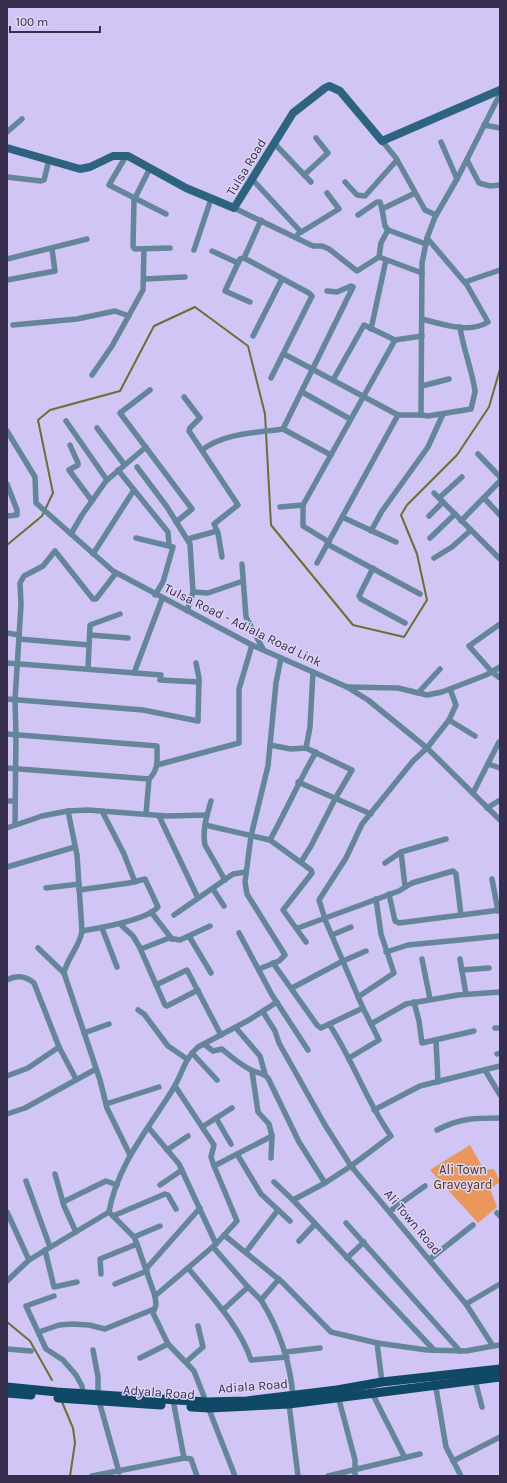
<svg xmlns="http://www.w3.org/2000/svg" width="507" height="1483" viewBox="0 0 507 1483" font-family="Karla,sans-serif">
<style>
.green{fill:#e9975c}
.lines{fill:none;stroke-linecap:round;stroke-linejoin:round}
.stream{stroke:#6a6f33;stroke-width:2}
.street{stroke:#65869a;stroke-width:5.5}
.secondary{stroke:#2e6380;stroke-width:8}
.primary{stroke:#104965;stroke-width:9}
.labels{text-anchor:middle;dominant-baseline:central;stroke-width:3;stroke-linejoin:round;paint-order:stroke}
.street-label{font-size:13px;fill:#362e4c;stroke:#dcd5f4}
.park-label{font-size:13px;fill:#5b3213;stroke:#dcd5f4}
</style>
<rect width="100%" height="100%" fill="#d0c5f4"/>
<polygon class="green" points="470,1145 484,1170 494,1169 500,1182 490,1189 497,1207 478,1223 430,1170"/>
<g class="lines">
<g class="stream">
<polyline points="7,545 42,516 53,493 38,420 50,410 120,391 154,326 195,307 248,346 265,414 271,525 353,625 404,637 427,600 417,554 401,515 407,505 457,455 489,407 500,369"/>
<polyline points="7,1322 30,1341 52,1380"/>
<polyline points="62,1402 73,1428 75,1443 70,1476"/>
</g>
<g class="street">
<polyline points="484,125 500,128"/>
<polyline points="7,132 22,119"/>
<polyline points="382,141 396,158 425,210 436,215"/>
<polyline points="441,142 457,179"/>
<polyline points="274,143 311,182"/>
<polyline points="126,156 109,185 166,214"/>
<polyline points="467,160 479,183 490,186 500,185"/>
<polyline points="150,168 134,200 133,247 135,249 170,248"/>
<polyline points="304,175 328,153 316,138"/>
<polyline points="7,177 41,181 44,180 49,160"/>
<polyline points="252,179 301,232"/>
<polyline points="345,182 357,195 365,196 397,160"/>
<polyline points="415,193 382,209 385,226 388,230 426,244"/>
<polyline points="234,208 313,246 322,246 329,249 357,271 379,257 422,273"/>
<polyline points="358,215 377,202 380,202 382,209"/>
<polyline points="298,234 339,209 327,193"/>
<polyline points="194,250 211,199"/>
<polyline points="212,251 238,263"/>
<polyline points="379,257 381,243 388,230"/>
<polyline points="244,258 309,293 312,296 271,378"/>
<polyline points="7,259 87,239"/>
<polyline points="144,279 185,277"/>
<polyline points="7,280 55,271 52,249"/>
<polyline points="465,282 500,270"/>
<polyline points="327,291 337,292 351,286 353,287 283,429 331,455"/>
<polyline points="250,302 225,291 240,259 244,258 261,220"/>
<path d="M422,319C442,324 469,334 488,322L467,285L427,238"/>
<polyline points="13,325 77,319 115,311 129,316"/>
<path d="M460,327C463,349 472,369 475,391"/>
<polyline points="371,329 386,260"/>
<polyline points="253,336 282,279"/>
<polyline points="284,354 398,415 421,415 422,263 427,238 435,217 457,179 500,94"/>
<polyline points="92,375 112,346 143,290 144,249"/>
<polyline points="333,380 364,325 395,340 422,336"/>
<polyline points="422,386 449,379"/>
<polyline points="150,390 120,413 192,509 176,522"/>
<polyline points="302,392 350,419"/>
<polyline points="184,397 200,418 190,428 189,431 238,505 214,524 218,533 222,557"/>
<polyline points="421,415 428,416 471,409 475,392"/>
<polyline points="66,421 107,480"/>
<polyline points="97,428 124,464"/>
<polyline points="7,431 35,477 36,503 113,571 252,645 347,687 368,700 427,748 500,820"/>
<polyline points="70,445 78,463 78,465 69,470 92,501"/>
<path d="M202,450C224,433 256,433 283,429"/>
<polyline points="478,454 500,477"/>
<polyline points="137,467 167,507 190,544 193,592 187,611"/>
<polyline points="118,470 168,532 169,545"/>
<polyline points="7,484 17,510 17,515 7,516"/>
<polyline points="434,493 500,559"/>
<polyline points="439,498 462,477"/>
<polyline points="484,498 500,515"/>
<polyline points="280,507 303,505"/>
<polyline points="429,516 443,502"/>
<polyline points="342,517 396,542"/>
<polyline points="461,521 500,481"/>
<polyline points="371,531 382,511 428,447 443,414"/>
<polyline points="71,534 82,515 106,481 146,447"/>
<polyline points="136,538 173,547 163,582 155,595"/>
<polyline points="430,538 455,514"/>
<polyline points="188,539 217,531"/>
<polyline points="329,542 303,526 303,505 395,340"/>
<polyline points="327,544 420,594"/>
<polyline points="93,554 134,490"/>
<polyline points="434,558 452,547 471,530"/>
<polyline points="317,563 398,415"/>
<polyline points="242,564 246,617 263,649"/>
<polyline points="373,568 359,596 361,599 405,623"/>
<polyline points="193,592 208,593 243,581"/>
<polyline points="500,624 469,646 492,672 500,678"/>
<polyline points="7,633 19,635"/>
<polyline points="90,635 128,638"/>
<polyline points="19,639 89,645"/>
<polyline points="7,663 161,675 160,680 199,682"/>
<polyline points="88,669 90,625 120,614"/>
<polyline points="134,673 162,599"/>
<polyline points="347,687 398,688 427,695 442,692 486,675 500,667"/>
<polyline points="418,693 440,669"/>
<polyline points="7,699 143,710 198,721 199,678 196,663"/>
<polyline points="449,720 475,736"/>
<path d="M7,734L157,746C157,758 159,770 149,779L146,814"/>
<polyline points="270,745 291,749 306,748 352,770 335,799 311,846 301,862"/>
<polyline points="306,748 310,727 313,672"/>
<polyline points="488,764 500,768"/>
<polyline points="157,765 239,743 239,689 252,645"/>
<polyline points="7,768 149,779"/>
<polyline points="298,782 371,814"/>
<polyline points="473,793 499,742"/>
<polyline points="7,801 15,801"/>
<path d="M211,801C207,815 202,830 205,845L225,880"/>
<polyline points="487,808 500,800"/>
<path d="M68,811L77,855L82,931C80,946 67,958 64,973L100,1080L107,1108L130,1155"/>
<polyline points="102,811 124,854 135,882"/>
<polyline points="159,816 198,898"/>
<polyline points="15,825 16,735 15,700 21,605 20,583 24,576 43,566 55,551 93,599 96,599 116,573"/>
<polyline points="205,825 270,840 311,870 312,873 283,910 306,942"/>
<polyline points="7,828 42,816 68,811 88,810 167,816 207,815"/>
<path d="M270,840C286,811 299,781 316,752"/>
<polyline points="401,852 405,886"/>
<polyline points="385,863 401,852 446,839"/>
<polyline points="7,867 75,847"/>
<polyline points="492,879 498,911"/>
<polyline points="46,888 79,884"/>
<polyline points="213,889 224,906"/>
<path d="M79,890L129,883L145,879L158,907C148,920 100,928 82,931"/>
<polyline points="389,894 395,921 399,923 500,910"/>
<polyline points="151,912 172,939"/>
<polyline points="174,915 233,874 246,872"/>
<polyline points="120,924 133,936 139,946 165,1005 167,1006 198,990"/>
<polyline points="102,928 117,967"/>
<polyline points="298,928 399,891 412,883 453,871 456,874 461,915"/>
<polyline points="239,933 272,995 308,1050"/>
<polyline points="332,935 351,927"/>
<polyline points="189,936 211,973"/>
<polyline points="38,948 64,973"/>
<polyline points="141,949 169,938 180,940 210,926"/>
<polyline points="386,952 408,945 500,936"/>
<polyline points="422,959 430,999"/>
<polyline points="460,959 466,994"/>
<polyline points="273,963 317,1025 321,1028 363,1008 326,922 319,900 346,858 362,824 413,761 427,748 449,720 456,705 450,689"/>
<polyline points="259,969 279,961 285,955 247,894 245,882 251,836 268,766 276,683 281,658"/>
<polyline points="462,970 489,968"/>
<path d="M7,980C16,975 26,976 34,983L59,1047L76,1079"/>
<polyline points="156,985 187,970 221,1035"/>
<polyline points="292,988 343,961 366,951"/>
<polyline points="358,997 394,973 381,934 376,899"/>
<polyline points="414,1002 419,1021 422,1043 474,1031"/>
<polyline points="138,1010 144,1014 168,1046 187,1059"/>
<polyline points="263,1012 275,1031 279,1043 325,1125 351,1166 325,1183 293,1200 434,1350"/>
<path d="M329,1024C353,1060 366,1101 391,1136L351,1166L466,1304L493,1346L500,1345"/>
<polyline points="371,1024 406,1004 458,995 500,992"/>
<polyline points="236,1028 260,1056 265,1074"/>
<polyline points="495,1028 500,1028"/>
<polyline points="84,1033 109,1024"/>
<polyline points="436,1040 438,1082"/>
<path d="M204,1044L213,1051L222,1049C231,1057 240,1064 251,1070C257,1073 263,1073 268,1078L299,1142L325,1183"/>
<polyline points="192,1053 217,1080"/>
<polyline points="497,1054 500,1053"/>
<polyline points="349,1058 379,1040 363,1008"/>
<polyline points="485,1070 500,1095"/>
<polyline points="252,1071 258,1112 269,1124 272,1136 271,1158"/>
<polyline points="7,1076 28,1068 59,1047"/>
<polyline points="175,1086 214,1145 211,1157 214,1166"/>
<polyline points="106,1104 159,1087"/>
<polyline points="374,1110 420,1086 500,1066"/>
<polyline points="7,1114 25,1108 96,1069"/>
<polyline points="216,1118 231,1144"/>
<polyline points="148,1127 179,1164 216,1244"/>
<polyline points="202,1127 232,1108"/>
<path d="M437,1130C460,1118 475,1118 500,1118"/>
<polyline points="167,1150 188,1136"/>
<polyline points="237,1154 261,1194 290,1221"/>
<polyline points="55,1174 64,1206 76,1232"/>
<polyline points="26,1181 50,1247"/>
<polyline points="274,1182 293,1200"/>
<polyline points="160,1185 182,1170"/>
<polyline points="63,1202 106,1181 117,1185"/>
<polyline points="390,1211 425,1186"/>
<polyline points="7,1212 29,1260"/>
<path d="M109,1212C117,1165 149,1128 173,1089C182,1075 184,1059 198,1047L249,1020L277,1002"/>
<polyline points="497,1213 500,1216"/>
<polyline points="113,1216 165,1194 168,1195 176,1209"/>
<polyline points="346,1223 460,1351"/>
<polyline points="224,1235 282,1282 331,1332 377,1343 382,1382"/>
<polyline points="134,1237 160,1226"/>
<polyline points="299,1241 315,1224"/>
<polyline points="213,1247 248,1287"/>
<polyline points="45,1250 54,1287 77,1282"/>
<polyline points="246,1252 278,1210"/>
<polyline points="347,1258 364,1242"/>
<polyline points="430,1259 473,1225"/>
<path d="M188,1268C210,1295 240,1326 251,1360L287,1357"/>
<polyline points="146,1269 200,1208"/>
<polyline points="101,1274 100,1259 137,1244"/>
<path d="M279,1279L261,1300C279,1329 290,1361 293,1396"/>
<polyline points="7,1281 29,1260 109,1212 134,1237 137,1244 155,1296 156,1305 153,1313 168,1344 194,1371 235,1476"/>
<polyline points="115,1284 147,1271"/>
<polyline points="54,1296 26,1306 46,1349 63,1360 76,1375 82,1386 83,1393"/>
<polyline points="155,1296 216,1244 237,1221 214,1166 272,1136"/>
<polyline points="466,1304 500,1284"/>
<polyline points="223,1310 248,1287 261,1300"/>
<polyline points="39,1332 59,1325 72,1324 89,1325 105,1329 154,1309"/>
<polyline points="377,1343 427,1350 466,1351 493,1346"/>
<polyline points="7,1349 31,1351"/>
<polyline points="93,1350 98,1377 98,1394"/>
<polyline points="286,1352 320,1348"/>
<polyline points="140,1358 168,1344"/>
<polyline points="186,1362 203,1347 198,1326"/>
<polyline points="475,1380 482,1407"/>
<polyline points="435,1382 446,1447 461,1476"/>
<polyline points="371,1391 405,1458"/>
<polyline points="338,1396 355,1460 355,1476"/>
<polyline points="99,1401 119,1472"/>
<polyline points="289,1404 298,1476"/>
<polyline points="174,1405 184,1458"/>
<polyline points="453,1461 500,1437"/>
<polyline points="92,1476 184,1458 191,1459 197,1476"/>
<polyline points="328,1476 420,1454"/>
</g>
<polyline class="secondary" points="7,148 80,169 90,167 113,156 128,156 186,188 234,208 293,113 325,88 329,86 340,91 382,141 500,90"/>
<g class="primary">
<polyline points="7,1387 57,1392 207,1402 247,1401 337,1390 382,1382 500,1369"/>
<polyline points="7,1393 31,1395"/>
<polyline points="58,1398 161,1405"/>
<polyline points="191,1407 210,1408 289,1404 500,1377"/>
</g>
</g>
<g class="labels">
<g class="street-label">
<text transform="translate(246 167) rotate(-59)">Tulsa Road</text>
<text transform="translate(243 625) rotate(26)">Tulsa Road - Adiala Road Link</text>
<text transform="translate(413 1222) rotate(50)">Ali Town Road</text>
<text transform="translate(253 1386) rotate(-4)">Adiala Road</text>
<text transform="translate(159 1392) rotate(4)">Adyala Road</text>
</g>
<g class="park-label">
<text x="463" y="1169">Ali Town<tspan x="463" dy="15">Graveyard</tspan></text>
</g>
</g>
<rect width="507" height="1483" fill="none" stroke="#362e4c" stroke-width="16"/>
<path d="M10 26v6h90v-6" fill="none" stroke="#362e4c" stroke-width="2"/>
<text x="16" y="26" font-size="12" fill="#362e4c" stroke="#dcd5f4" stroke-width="3" paint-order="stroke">100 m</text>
</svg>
